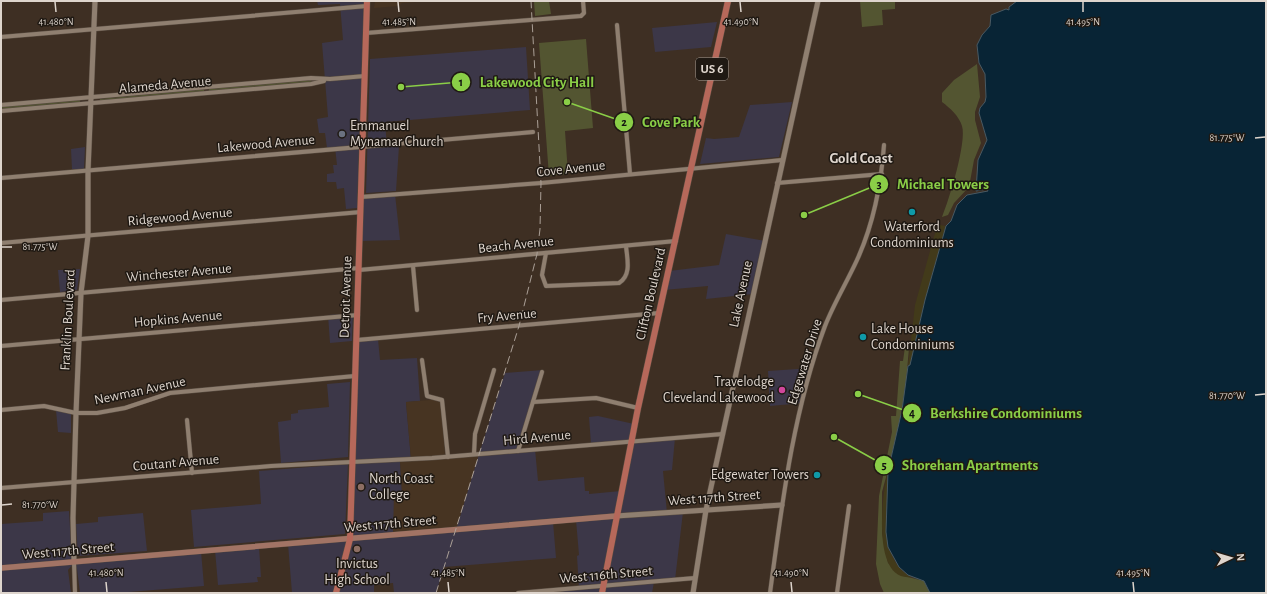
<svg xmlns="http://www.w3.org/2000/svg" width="1267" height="594" viewBox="0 0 1267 594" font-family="'Alegreya Sans',sans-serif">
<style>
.commercial{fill:#3c3748}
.built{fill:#473422}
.green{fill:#535531}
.sand{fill:#423a1a}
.water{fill:#082435;stroke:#485963}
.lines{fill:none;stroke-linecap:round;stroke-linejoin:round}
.minor-casing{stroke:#584c41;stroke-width:5}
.tertiary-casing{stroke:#584c41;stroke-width:6}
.secondary-casing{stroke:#584c41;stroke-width:6}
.primary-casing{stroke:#584c41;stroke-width:7}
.minor{stroke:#8f7f70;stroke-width:4}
.tertiary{stroke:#8f7f70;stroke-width:5}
.secondary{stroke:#a27465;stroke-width:5.5}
.primary{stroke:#b6685a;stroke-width:6}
.rail{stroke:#aba097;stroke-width:1;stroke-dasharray:8 4;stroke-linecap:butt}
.ticks{fill:none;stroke:#ded5cd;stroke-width:1.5}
.worship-dot{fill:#6b7280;stroke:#1f1913;stroke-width:1.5}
.culture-dot{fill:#0f9aa8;stroke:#1f1913;stroke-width:1.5}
.hotel-dot{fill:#d1479c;stroke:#1f1913;stroke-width:1.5}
.education-dot{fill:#8d6e63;stroke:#1f1913;stroke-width:1.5}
.labels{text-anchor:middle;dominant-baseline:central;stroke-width:3;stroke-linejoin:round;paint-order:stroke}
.shield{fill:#1f1913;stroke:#a59d95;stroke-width:1}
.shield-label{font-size:13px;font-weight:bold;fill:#ded5cd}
.street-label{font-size:14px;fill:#ded5cd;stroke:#1f1913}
.poi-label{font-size:14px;fill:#ded5cd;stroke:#1f1913;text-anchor:start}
.neighbourhood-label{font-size:15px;font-weight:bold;fill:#ded5cd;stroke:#1f1913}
.ticks-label{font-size:10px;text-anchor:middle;fill:#ded5cd;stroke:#1f1913;stroke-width:3;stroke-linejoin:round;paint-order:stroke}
.leader{fill:none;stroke:#8ace47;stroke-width:1.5}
.callout-dot{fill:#8ace47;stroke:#1f1913;stroke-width:1.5}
.mark-label{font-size:12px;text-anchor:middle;font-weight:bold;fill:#111}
.callout-label{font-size:15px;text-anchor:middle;font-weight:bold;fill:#8ace47;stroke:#1f1913;stroke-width:3;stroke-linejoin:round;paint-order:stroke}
</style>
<rect width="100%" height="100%" fill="#3e2f23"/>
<g class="commercial">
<polygon points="317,1 364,1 357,208 346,209 344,188 337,189 336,182 327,182 327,174 334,173 333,165 337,165 335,147 327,148 325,133 319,133 317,119 328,117 322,43 343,40 340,4 318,5"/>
<polygon points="717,22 711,47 655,52 652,28"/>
<polygon points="526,47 530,110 385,122 387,147 399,146 396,191 366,193 370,59"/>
<polygon points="792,102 779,157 700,164 706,138 714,139 739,137 750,105"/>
<polygon points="85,147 84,169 72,169 71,149"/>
<polygon points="395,194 400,240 360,241 361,197"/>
<polygon points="726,234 765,241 753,294 706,299 708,286 664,290 669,271 719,265"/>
<polygon points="80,269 77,290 60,292 58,270"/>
<polygon points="353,313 352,341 330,343 328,315"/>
<polygon points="378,339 380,360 417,358 420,401 406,402 411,459 400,460 402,492 395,493 393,535 479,454 505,373 543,370 518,450 535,449 538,481 584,477 585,491 589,491 589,494 621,491 631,442 591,444 589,417 598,416 634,424 631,441 675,438 672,470 663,471 667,513 683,512 675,580 654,582 652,593 556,593 556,590 579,588 577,556 579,555 576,520 553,522 556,558 444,567 436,593 394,593 393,583 374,585 374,593 292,593 288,544 350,539 357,340"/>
<polygon points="812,368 803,403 770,406 768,371"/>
<polygon points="350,382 348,457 281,463 278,422 291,420 291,414 298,413 298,410 329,407 327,384"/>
<polygon points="56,410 71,414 71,433 58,432"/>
<polygon points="348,464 345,534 194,547 191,510 261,504 259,471"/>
<polygon points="69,511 72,562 201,551 204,586 116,593 80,593 77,569 74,563 68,570 71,593 1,593 1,524 43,521 43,513"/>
<polygon points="143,513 147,551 78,556 76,524 98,522 98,517"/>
<polygon points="259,547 261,577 257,577 258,582 218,585 215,550"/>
</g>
<g class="built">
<polygon points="375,1 429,1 402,3 399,6 374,8"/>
<polygon points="441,399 445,457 479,454 456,530 393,535 394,493 402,492 400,460 411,459 406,402"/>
</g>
<g class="green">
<polygon points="534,1 549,1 551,14 535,16"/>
<polygon points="860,1 895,1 895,9 882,10 883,25 862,27"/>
<polygon points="586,39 593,128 565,131 568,174 549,176 539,43"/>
<path d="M977,64L980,97L975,112V120L981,143L974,160L969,187L954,203L948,215L942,217C949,200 967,142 962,126C959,116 950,108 942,102V93L954,80Z"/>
<polygon points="311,80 311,82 209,91 209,89"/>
<polygon points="204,89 204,92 100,101 100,99"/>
<polygon points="80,100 80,102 1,109 1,107"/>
<polygon points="905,347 909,348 905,393 895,444 882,492 882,533 888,563 908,577 924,581 930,593 884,593 880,584 876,564 879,496 892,432 891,416 896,416 900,361 903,361"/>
</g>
<g class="sand">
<polygon points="940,225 946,226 925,300 912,358 910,365 908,366 915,305 937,226"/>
<path d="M888,471C887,482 888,492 888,502C886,529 884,562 911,577C871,582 882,493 888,471Z"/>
</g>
<polygon class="water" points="1017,1 1266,1 1266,593 930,593 924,581 908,575 899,567 888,547 886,532 888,471 902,410 908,366 910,365 925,300 946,226 951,221 957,205 967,195 988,191 987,189 976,191 978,160 987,140 979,113 980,108 985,102 986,97 985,74 979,63 977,45 982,35 990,26 991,15 1006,9 1009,10 1009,7"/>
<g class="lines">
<g class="minor-casing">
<g id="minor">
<polyline points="617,25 630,174"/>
<polyline points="366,33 581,16 584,13 583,1"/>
<polyline points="1,37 367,6"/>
<polyline points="1,105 311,78 330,79 365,76"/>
<polyline points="1,111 311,84 324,81"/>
<polyline points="1,178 533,132"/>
<polyline points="777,183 882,174"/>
<polyline points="361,197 541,183 782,160"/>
<polyline points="1,243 361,212"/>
<path d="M546,253L542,275L546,286L619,283C632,275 627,258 626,246"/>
<polyline points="413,266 417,310"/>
<polyline points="359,270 676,241"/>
<polyline points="1,300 359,268"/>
<polyline points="357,340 659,313"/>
<polyline points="1,346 358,315"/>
<polyline points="422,360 427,396 442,400 448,457"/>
<polyline points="533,402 596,398 638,408"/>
<polyline points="1,410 44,406 76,413 97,413 125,408 170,393 355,376"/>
<polyline points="187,420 192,473"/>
<polyline points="518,451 542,372"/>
<polyline points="474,454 475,434 494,370"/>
<polyline points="1,488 271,466 432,458 723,434"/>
<polyline points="74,562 75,593"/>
<polyline points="518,593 695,578"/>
<path d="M770,593C782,504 793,411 825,326C834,303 847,282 857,260C874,223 881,186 884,145"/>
<polyline points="837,593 849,506"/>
</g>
</g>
<g class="tertiary-casing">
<g id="tertiary">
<polyline points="616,516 782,505"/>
<polyline points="74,562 73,518 76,413 81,293 88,236 88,171 95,1"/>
<polyline points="693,593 706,510 818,1"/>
</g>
</g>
<g class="secondary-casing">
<polyline id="secondary" points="1,568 616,516"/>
</g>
<g class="primary-casing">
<g id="primary">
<polyline points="336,593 350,539 367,1"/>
<polyline points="602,593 638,408 728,1"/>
</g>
</g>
<use href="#minor" class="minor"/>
<use href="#tertiary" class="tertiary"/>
<use href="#secondary" class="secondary"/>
<use href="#primary" class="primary"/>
<polyline class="rail" points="436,593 519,326 537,254 540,229 541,183 531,1"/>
</g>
<path class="ticks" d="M55,2L56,12M398,2L399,12M740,2L741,12M1083,2V12M1255,138L1265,137M2,247H12M1255,395L1265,394M2,505L12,504M106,582L107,592M448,582L449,592M791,582L792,592M1133,582L1134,592"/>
<circle class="worship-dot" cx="342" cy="134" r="4"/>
<g class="culture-dot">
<circle cx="912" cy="212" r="4"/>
<circle cx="863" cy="337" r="4"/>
<circle cx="817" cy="475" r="4"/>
</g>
<circle class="hotel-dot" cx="782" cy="390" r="4"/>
<g class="education-dot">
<circle cx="361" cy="487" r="4"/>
<circle cx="357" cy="549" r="4"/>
</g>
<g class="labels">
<rect class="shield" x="696" y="58" width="32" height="22" rx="3"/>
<g class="shield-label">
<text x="712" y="69">US 6</text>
</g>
<g class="street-label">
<text transform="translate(165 85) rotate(-5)">Alameda Avenue</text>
<text transform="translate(266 144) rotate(-5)">Lakewood Avenue</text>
<text transform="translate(571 169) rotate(-6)">Cove Avenue</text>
<text transform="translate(180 217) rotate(-5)">Ridgewood Avenue</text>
<text transform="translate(516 245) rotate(-6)">Beach Avenue</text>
<text transform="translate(179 273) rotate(-5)">Winchester Avenue</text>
<text transform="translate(651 294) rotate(-77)">Clifton Boulevard</text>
<text transform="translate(741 294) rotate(-78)">Lake Avenue</text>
<text transform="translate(346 297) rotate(-88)">Detroit Avenue</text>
<text transform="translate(507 316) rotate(-5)">Fry Avenue</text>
<text transform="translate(178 319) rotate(-5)">Hopkins Avenue</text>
<text transform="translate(68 320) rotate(-87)">Franklin Boulevard</text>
<text transform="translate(805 362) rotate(-73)">Edgewater Drive</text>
<text transform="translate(140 391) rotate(-12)">Newman Avenue</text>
<text transform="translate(537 438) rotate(-5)">Hird Avenue</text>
<text transform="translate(176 463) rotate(-5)">Coutant Avenue</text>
<text transform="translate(714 498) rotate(-4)">West 117th Street</text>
<text transform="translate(390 524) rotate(-5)">West 117th Street</text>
<text transform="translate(68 551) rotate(-5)">West 117th Street</text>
<text transform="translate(606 575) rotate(-5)">West 116th Street</text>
</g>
<g class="poi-label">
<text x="350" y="126">Emmanuel<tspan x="350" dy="16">Mynamar Church</tspan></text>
<text x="912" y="227" text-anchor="middle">Waterford<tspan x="912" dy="16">Condominiums</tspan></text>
<text x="871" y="329">Lake House<tspan x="871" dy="16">Condominiums</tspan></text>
<text x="774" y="382" text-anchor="end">Travelodge<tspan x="774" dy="16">Cleveland Lakewood</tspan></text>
<text x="809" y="475" text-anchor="end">Edgewater Towers</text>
<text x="369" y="479">North Coast<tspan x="369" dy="16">College</tspan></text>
<text x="357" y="564" text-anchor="middle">Invictus<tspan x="357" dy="16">High School</tspan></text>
</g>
<g class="neighbourhood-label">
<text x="861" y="158">Gold Coast</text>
</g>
</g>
<g class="ticks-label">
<text x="56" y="25">41.480°N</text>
<text x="399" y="25">41.485°N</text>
<text x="741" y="25">41.490°N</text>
<text x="1083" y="25">41.495°N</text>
<text x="1227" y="141">81.775°W</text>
<text x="40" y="250">81.775°W</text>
<text x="1227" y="399">81.770°W</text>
<text x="40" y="508">81.770°W</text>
<text x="106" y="576">41.480°N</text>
<text x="448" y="576">41.485°N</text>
<text x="791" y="576">41.490°N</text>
<text x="1133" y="576">41.495°N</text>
</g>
<path class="leader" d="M401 87L461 82M567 102L624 122M804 215L879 184M858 394L912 413M834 437L884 465"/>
<g class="callout-dot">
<circle cx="401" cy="87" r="4"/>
<circle cx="567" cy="102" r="4"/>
<circle cx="804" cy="215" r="4"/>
<circle cx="858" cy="394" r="4"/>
<circle cx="834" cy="437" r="4"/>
<circle cx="461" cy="82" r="10"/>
<circle cx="624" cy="122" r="10"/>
<circle cx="879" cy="184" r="10"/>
<circle cx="912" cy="413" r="10"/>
<circle cx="884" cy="465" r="10"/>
</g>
<g class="mark-label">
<text x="461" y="86">1</text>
<text x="624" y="126">2</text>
<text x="879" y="188">3</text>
<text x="912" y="417">4</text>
<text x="884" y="469">5</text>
</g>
<g class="callout-label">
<text x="537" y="87">Lakewood City Hall</text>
<text x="671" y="127">Cove Park</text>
<text x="943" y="189">Michael Towers</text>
<text x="1006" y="418">Berkshire Condominiums</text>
<text x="970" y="470">Shoreham Apartments</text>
</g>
<rect width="1267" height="594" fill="none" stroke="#ded5cd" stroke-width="4"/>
<g transform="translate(1231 558) rotate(85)" stroke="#1f1913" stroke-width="3" paint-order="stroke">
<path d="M0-3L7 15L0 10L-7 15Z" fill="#ded5cd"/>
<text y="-6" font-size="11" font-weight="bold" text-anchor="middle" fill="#ded5cd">N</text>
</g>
</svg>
